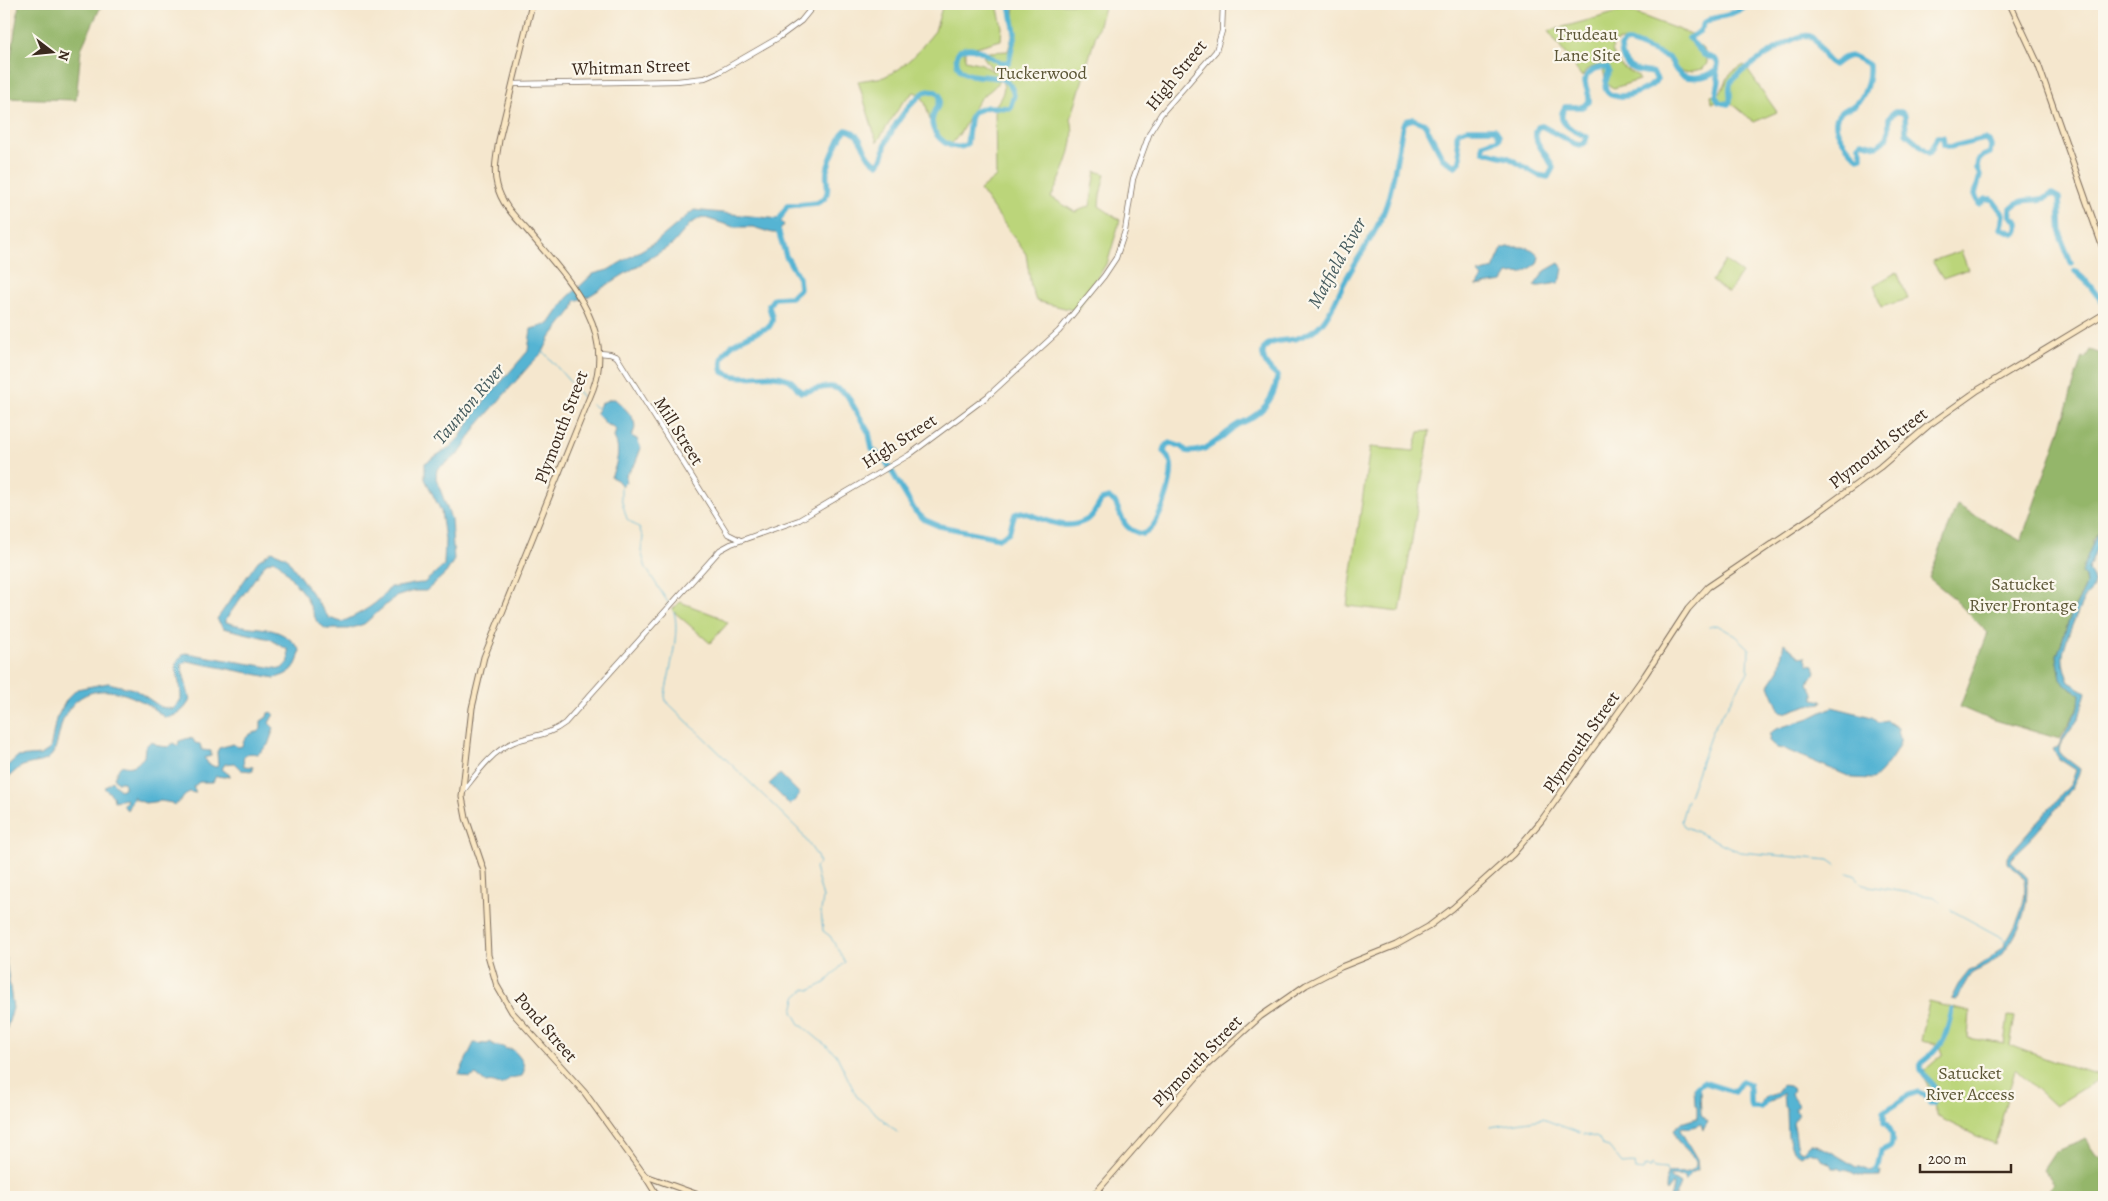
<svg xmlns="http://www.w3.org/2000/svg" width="2108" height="1201" viewBox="0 0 2108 1201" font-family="Alegreya,serif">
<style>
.green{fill:#bbd57a;stroke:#7b804c}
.forest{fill:#94b66a;stroke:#687044}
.water{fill:#55b4d3;stroke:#486f78}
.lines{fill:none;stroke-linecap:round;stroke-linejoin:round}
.stream{stroke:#55b4d3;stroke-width:1}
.river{stroke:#55b4d3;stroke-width:5.5}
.tertiary-casing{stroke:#7c6c5c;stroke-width:6}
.secondary-casing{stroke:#7c6c5c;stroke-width:7}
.tertiary{stroke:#fff;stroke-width:4.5}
.secondary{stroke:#fae7c3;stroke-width:5}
.labels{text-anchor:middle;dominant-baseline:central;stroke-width:4.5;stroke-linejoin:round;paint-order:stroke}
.park-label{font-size:18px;fill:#5b5535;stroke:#fbf7ec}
.street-label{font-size:18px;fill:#3b2a1e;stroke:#fbf7ec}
.water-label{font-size:19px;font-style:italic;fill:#445a5d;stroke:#fbf7ec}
</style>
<rect width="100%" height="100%" fill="#fbf7ec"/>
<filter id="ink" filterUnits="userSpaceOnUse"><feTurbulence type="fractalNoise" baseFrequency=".02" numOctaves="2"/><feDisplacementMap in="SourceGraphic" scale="10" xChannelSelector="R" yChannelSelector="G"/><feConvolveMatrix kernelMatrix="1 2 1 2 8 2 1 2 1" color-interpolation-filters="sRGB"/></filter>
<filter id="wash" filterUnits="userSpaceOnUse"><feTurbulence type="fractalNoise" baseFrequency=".0096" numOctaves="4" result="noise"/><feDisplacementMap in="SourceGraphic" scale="20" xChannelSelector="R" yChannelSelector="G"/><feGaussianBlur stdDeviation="1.12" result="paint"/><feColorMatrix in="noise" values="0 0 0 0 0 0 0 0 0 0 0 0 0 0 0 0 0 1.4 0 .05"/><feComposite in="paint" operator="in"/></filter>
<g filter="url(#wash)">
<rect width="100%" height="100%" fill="#f5e7ce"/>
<g class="green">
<path d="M943,4H997L1002,27L1001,40L965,50V60L982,64L994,72L983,56L989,52L1008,51L1012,37L1015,4H1105L1071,119C1078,142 1062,177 1051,197L1075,212L1090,206L1096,171L1105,174L1100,195L1099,206L1120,220L1108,261L1077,311L1036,301L1031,287L1026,254L980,190L996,177L995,106C1001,98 1008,88 1000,78C994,91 988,90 979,100C968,115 963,134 949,146C922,134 934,97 914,92L902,103L877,142L858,81L884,77L899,69L915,55L935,31Z"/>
<path d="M1626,10L1693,35L1692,41C1703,48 1707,50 1707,63L1703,69C1696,70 1686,73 1680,71C1674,69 1669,62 1665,58C1653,49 1637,41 1622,41C1605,41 1614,59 1621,66C1626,70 1633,73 1638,76L1639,80L1614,88L1606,84L1603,68L1598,65L1586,70L1582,77L1548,31Z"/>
<polygon points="1744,65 1777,112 1754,122 1729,101 1712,103 1711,95 1718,96 1720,94 1730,74"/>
<polygon points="1961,251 1968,269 1943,278 1932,261"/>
<polygon points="1725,261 1742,273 1728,293 1712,281"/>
<polygon points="1897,272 1908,299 1881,307 1874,285"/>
<polygon points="1430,431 1400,612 1347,606 1370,447 1414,451 1419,432"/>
<polygon points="680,602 717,616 728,623 710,643 672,610"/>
<path d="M1929,1002L1970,1012L1968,1038L2004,1044L2008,1016L2015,1017L2010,1045L2055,1062L2104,1076L2055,1106L2015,1069L1995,1145L1936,1116C1937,1102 1930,1088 1923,1077L1924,1071L1943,1054L1940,1045L1921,1041Z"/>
</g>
<g class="forest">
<polygon points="19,4 102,4 81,49 76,100 5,98"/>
<polygon points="2090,350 2104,355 2104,525 2093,540 2090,554 2083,566 2086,585 2070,617 2057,656 2061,678 2071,689 2080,694 2079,706 2060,739 1981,716 1960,707 1988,633 1950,595 1929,578 1957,505 2021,541 2058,436 2082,357 2085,358"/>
<polygon points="2086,1139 2097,1155 2104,1159 2104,1197 2053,1197 2047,1193 2053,1183 2043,1170 2055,1152"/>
</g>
<g class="water">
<path d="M694,210L779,219L784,225L778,233H772L753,227H734L702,217L690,224L673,244L589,296L575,301L573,309L550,338L543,352L529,366L476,427L460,453L437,469L436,478L451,519L454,560L446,573L426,591H414L395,597L364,624L349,629H326L317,622L306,597L280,564L273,560L265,564L226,619V622C255,632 278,621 300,650C298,667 291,674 275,678L187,661L181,665L190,700C184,711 178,715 166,718C157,712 147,703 137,699C107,685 77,687 63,720C59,730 57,750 51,756C44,764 34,762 26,765C16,767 12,777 4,779V769L17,757L41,755L50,749L56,719L67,699L77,689L108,683L134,689L161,707L173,709L181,700C181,694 181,688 179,683C176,668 171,665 185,653L281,669L289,662L288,650L270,639L223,628L217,619L258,561L272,551L286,557L329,618L342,622C361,613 379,604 390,587C402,588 411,583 424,583L444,565L445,540L441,511L425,479V463L450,447L460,437L476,411L528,351L531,329L549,324L567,298L593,274L608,270L657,241Z"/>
<path d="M1508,247C1520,247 1533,245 1539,257L1537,264L1523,273L1508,274L1503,282L1476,286L1482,278L1478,273L1493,269L1502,249Z"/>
<polygon points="1559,263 1563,268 1561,279 1558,283 1540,286 1534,286 1545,271"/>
<path d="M611,399H615C624,408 643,422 631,436L637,439L641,448L635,464L626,475V482L622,486L617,480L611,477C617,464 621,450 614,437L616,430L612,426L607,425L596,413L601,403Z"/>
<path d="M2104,525V535C2097,545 2093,558 2088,570C2092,575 2096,581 2093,588C2092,591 2088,593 2086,596C2079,607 2064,643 2063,655C2062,663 2066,675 2069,682L2086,692L2079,718L2060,745L2059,751L2063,756L2080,769C2079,785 2043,825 2030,839C2023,847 2014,851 2011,862L2026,876C2031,909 2016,946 1989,965C1983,969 1976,970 1971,974C1969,976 1958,996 1956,1000L1951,999L1958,985L1969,971L1988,961L2006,944L2005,943C2016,929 2031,894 2022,876C2019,871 2011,867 2007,863V857L2071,784L2076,770L2059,759L2053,749L2058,747L2079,706L2080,694L2065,685L2061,678L2057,656L2070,618L2086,585L2085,577L2082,574C2084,560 2096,536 2104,525Z"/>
<polygon points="1784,643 1800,657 1805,656 1808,664 1814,665 1816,673 1810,678 1808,684 1814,693 1814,699 1822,701 1821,703 1808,705 1784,713 1780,712 1769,685 1779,670"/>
<path d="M1832,707L1872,717L1879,723L1887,721L1898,728C1897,733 1900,734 1900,739C1902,748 1880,774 1873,779L1853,778L1784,749L1777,748L1769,741L1770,733L1776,729L1812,717Z"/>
<path d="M272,712L274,714L269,723L274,728L268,745L258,754C245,752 242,754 244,766L253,767V771L241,770L234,763L225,764L222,769L231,776L224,777L216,776L213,782H199L193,787L196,793L189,792L174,806L172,803L161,801L145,803L135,799L134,796L127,810L122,805L127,801L126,799L114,801L113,796L104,788L112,781L120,790L124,788V782H117L114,778C124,756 121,771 135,765C138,764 141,759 144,757L145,747L151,741L159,746L168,747L173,743L178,746L179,741L189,738L193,739L195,743L200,744L202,750L211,751V756L204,758L207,761V763L215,767L218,766L217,752L219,748L233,744L238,747L242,746C244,738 250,732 258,732L261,729V721L267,717L268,713Z"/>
<polygon points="780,774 799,793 799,796 790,805 769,784"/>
<polygon points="4,947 13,1008 4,1037"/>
<path d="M491,1042L493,1045L504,1047L506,1049H512C520,1056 528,1066 522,1076L510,1078C498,1091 498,1080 486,1083L476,1075L469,1078L459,1074L474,1043L487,1044Z"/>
<path d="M1698,1085L1700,1091L1701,1114L1708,1122L1703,1130L1701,1124L1690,1128L1682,1127L1680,1130L1697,1159L1698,1170L1691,1173L1685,1182L1684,1177L1671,1175V1178L1680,1184L1675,1197H1670L1674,1186L1673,1183L1667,1191L1666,1190L1667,1173C1675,1171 1684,1175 1691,1170C1704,1161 1682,1147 1677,1140C1675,1137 1675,1133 1674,1129L1681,1123L1697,1118V1106L1695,1105L1694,1087Z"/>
<path d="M1782,1085L1789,1086L1793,1089L1791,1094L1798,1104L1795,1109L1798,1114L1793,1122C1796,1132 1795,1139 1799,1150L1803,1151C1806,1148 1807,1144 1812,1144C1820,1144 1848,1162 1856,1167H1860L1869,1171L1875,1169L1881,1171L1880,1176C1869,1176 1861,1178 1851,1172C1846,1169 1844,1172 1839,1168H1833L1829,1163L1822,1160L1818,1154L1807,1152L1800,1156L1793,1151L1788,1137L1787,1111L1784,1106L1783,1093L1773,1101L1761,1104L1764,1098L1776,1093Z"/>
</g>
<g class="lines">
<g class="stream">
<polyline points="543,351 583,397"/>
<polyline points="592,405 597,408"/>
<polyline points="621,486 621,498 627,519 639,528 643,537 641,551 646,568 669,604"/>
<path d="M673,610C682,627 668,676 665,696L666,701L799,830L817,856L819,863L815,868L823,898L821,911L823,931L830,936L845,962L825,983L811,990L805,989L796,997L793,1012L800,1024L836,1054L857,1097L898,1133"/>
<polyline points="1689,796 1712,731 1748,672 1749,648 1736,636 1717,625 1709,627"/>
<polyline points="1687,800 1681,821 1684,826 1740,852 1829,860 1836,865"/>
<polyline points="1848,873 1856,876 1863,885 1935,897 1940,902"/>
<polyline points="1951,910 2008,941"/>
<polyline points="1490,1127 1543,1119 1580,1133"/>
<polyline points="1584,1134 1598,1138 1602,1145 1609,1147 1622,1164 1634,1163 1635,1170 1643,1171 1646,1166 1650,1168 1652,1164 1655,1168 1666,1169 1667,1172"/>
</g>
<g class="river">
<path d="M1716,71L1719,81L1716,96L1719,102L1728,104L1730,101C1731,95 1728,88 1731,82C1737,72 1787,41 1799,37C1802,36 1807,35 1810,36C1820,41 1821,59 1834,65C1849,52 1853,55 1869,65C1870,77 1866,96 1855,105C1851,108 1845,108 1841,112C1826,125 1848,149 1858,158L1862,157V154L1859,145L1862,142L1877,146C1892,136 1888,134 1889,118L1894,112H1901L1905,115L1906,133L1929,153L1932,149L1937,137H1943L1944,145L1950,147L1984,139L1989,141L1991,146L1990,153L1983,156L1978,161L1977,168L1980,176L1975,194L1979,204L1986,199H1992L2003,214L2001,228L2014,234L2018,230V222L2011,216L2010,209C2024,193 2037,206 2052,194L2059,198L2061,238L2071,263"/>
<path d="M777,224L787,206L817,203L824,199C831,190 825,181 827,171C829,159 837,145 842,134L846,130C865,132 862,158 878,164C885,158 883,150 886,143C893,126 911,100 927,91L936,92L940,96C941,106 932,112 932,122C932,137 954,154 967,144L970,119L973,112L987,107L1010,108L1014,95C1009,69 982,81 965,73C956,69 954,57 960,50C976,43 988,57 1001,63L1009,62L1015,33L1010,4"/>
<path d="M777,227L786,256L799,278L800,289L791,297L774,298L769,305C770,315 776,318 769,327C751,335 714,345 723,372C743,383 766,370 788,379C795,382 796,388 801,392C820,390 831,380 847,395L869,433L872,449L885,460L915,511L925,520L939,526L1000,538L1009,532L1015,514L1021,512C1043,517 1065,534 1088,519C1095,515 1097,506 1102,500L1109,498L1115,502C1123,518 1122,530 1143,534C1159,529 1174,480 1171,464C1170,459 1166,456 1164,451L1166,445L1170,443L1182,447L1186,451C1205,455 1220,438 1234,427C1239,423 1246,422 1251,418C1266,409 1276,394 1277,376C1262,364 1254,345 1279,341C1285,340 1292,340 1298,338C1306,335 1315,331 1321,324C1332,312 1337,296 1345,281C1360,253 1381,228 1389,196C1395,173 1398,149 1403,125L1406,121L1413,119L1425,124L1443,159L1455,166L1460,162C1462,151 1454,142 1458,132L1467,129H1495L1499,135V139L1483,144V151L1509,158L1538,175L1548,177L1553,168C1549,155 1529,141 1538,127L1542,126L1575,144L1580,145L1585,143L1587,137C1576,131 1553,124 1565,107H1582L1589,102C1590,94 1586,90 1585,82C1585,71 1599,66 1607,68L1609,71C1608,77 1603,84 1606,90C1613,105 1652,90 1657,79L1653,73C1635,71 1622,69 1621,47L1624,43L1630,42L1667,57C1673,60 1672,65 1676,70C1685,82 1707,78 1717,70L1718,63L1715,59L1704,55L1689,38L1700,31L1704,23L1711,19L1728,15L1752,4"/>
<polyline points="2075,271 2086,281 2104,304"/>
<path d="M1697,1091V1087L1703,1082L1734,1092L1742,1081L1749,1084C1751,1093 1749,1101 1751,1107H1761L1768,1099"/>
<path d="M1873,1173C1880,1168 1878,1159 1881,1151L1891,1146C1894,1135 1892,1130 1884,1122V1112L1909,1095L1918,1092L1925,1095L1930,1103H1934C1945,1081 1917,1080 1921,1063C1944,1045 1946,1038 1952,1010"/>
</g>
</g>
</g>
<g filter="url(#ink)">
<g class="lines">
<g class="tertiary-casing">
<g id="tertiary">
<polyline points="513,84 677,81 705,78 719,72 778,38 801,21 815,4"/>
<polyline points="599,353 610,354 617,357 728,534 740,540"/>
<path d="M463,791C477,773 492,751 514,742C531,735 549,736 565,723L720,550L731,544L799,520L909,455L988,396L1059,331L1104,276L1116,258L1125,231L1133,179L1150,132L1161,114L1216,51L1222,31L1223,4"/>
</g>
</g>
<g class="secondary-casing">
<g id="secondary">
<path d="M532,4L499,140C497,155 493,170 497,185C501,203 514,216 526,229C563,274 617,326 593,389L484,657L472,708L462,797L466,818L484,871L488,955L497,986L512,1012L585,1093L645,1176L658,1197"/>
<polyline points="2010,4 2038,64 2104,251"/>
<polyline points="646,1176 704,1197"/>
<polyline points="1092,1197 1207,1065 1261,1016 1306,985 1341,967 1396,945 1428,927 1453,908 1513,854 1541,821 1645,675 1688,609 1708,587 1813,516 1880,467 1929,425 1978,390 2104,314"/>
</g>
</g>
<use href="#tertiary" class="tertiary"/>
<use href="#secondary" class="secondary"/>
</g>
</g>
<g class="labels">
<g class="park-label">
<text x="1587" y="34">Trudeau<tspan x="1587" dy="21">Lane Site</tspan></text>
<text x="1042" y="73">Tuckerwood</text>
<text x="2023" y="584">Satucket<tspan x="2023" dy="21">River Frontage</tspan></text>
<text x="1970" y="1073">Satucket<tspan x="1970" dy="21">River Access</tspan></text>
</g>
<g class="street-label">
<text transform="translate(631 67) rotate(-2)">Whitman Street</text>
<text transform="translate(1176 75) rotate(-51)">High Street</text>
<text transform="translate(561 427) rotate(-69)">Plymouth Street</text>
<text transform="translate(679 431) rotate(58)">Mill Street</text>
<text transform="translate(899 441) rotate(-33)">High Street</text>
<text transform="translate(1878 448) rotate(-38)">Plymouth Street</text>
<text transform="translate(1581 742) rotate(-55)">Plymouth Street</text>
<text transform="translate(546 1027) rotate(49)">Pond Street</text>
<text transform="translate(1197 1061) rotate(-46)">Plymouth Street</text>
</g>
<g class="water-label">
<text transform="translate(1337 263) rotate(-61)">Matfield River</text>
<text transform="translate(469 404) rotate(-50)">Taunton River</text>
</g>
</g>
<rect width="2108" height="1201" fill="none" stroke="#fbf7ec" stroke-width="20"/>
<g transform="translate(52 52) rotate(106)" stroke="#fbf7ec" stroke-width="4" paint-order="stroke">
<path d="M0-4L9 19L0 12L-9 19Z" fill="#3b2a1e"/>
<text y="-8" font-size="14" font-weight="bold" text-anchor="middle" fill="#3b2a1e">N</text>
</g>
<path d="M1920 1164v8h91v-8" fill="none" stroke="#3b2a1e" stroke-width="2.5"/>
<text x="1928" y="1164" font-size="15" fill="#3b2a1e" stroke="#fbf7ec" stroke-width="4" paint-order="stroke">200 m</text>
</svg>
